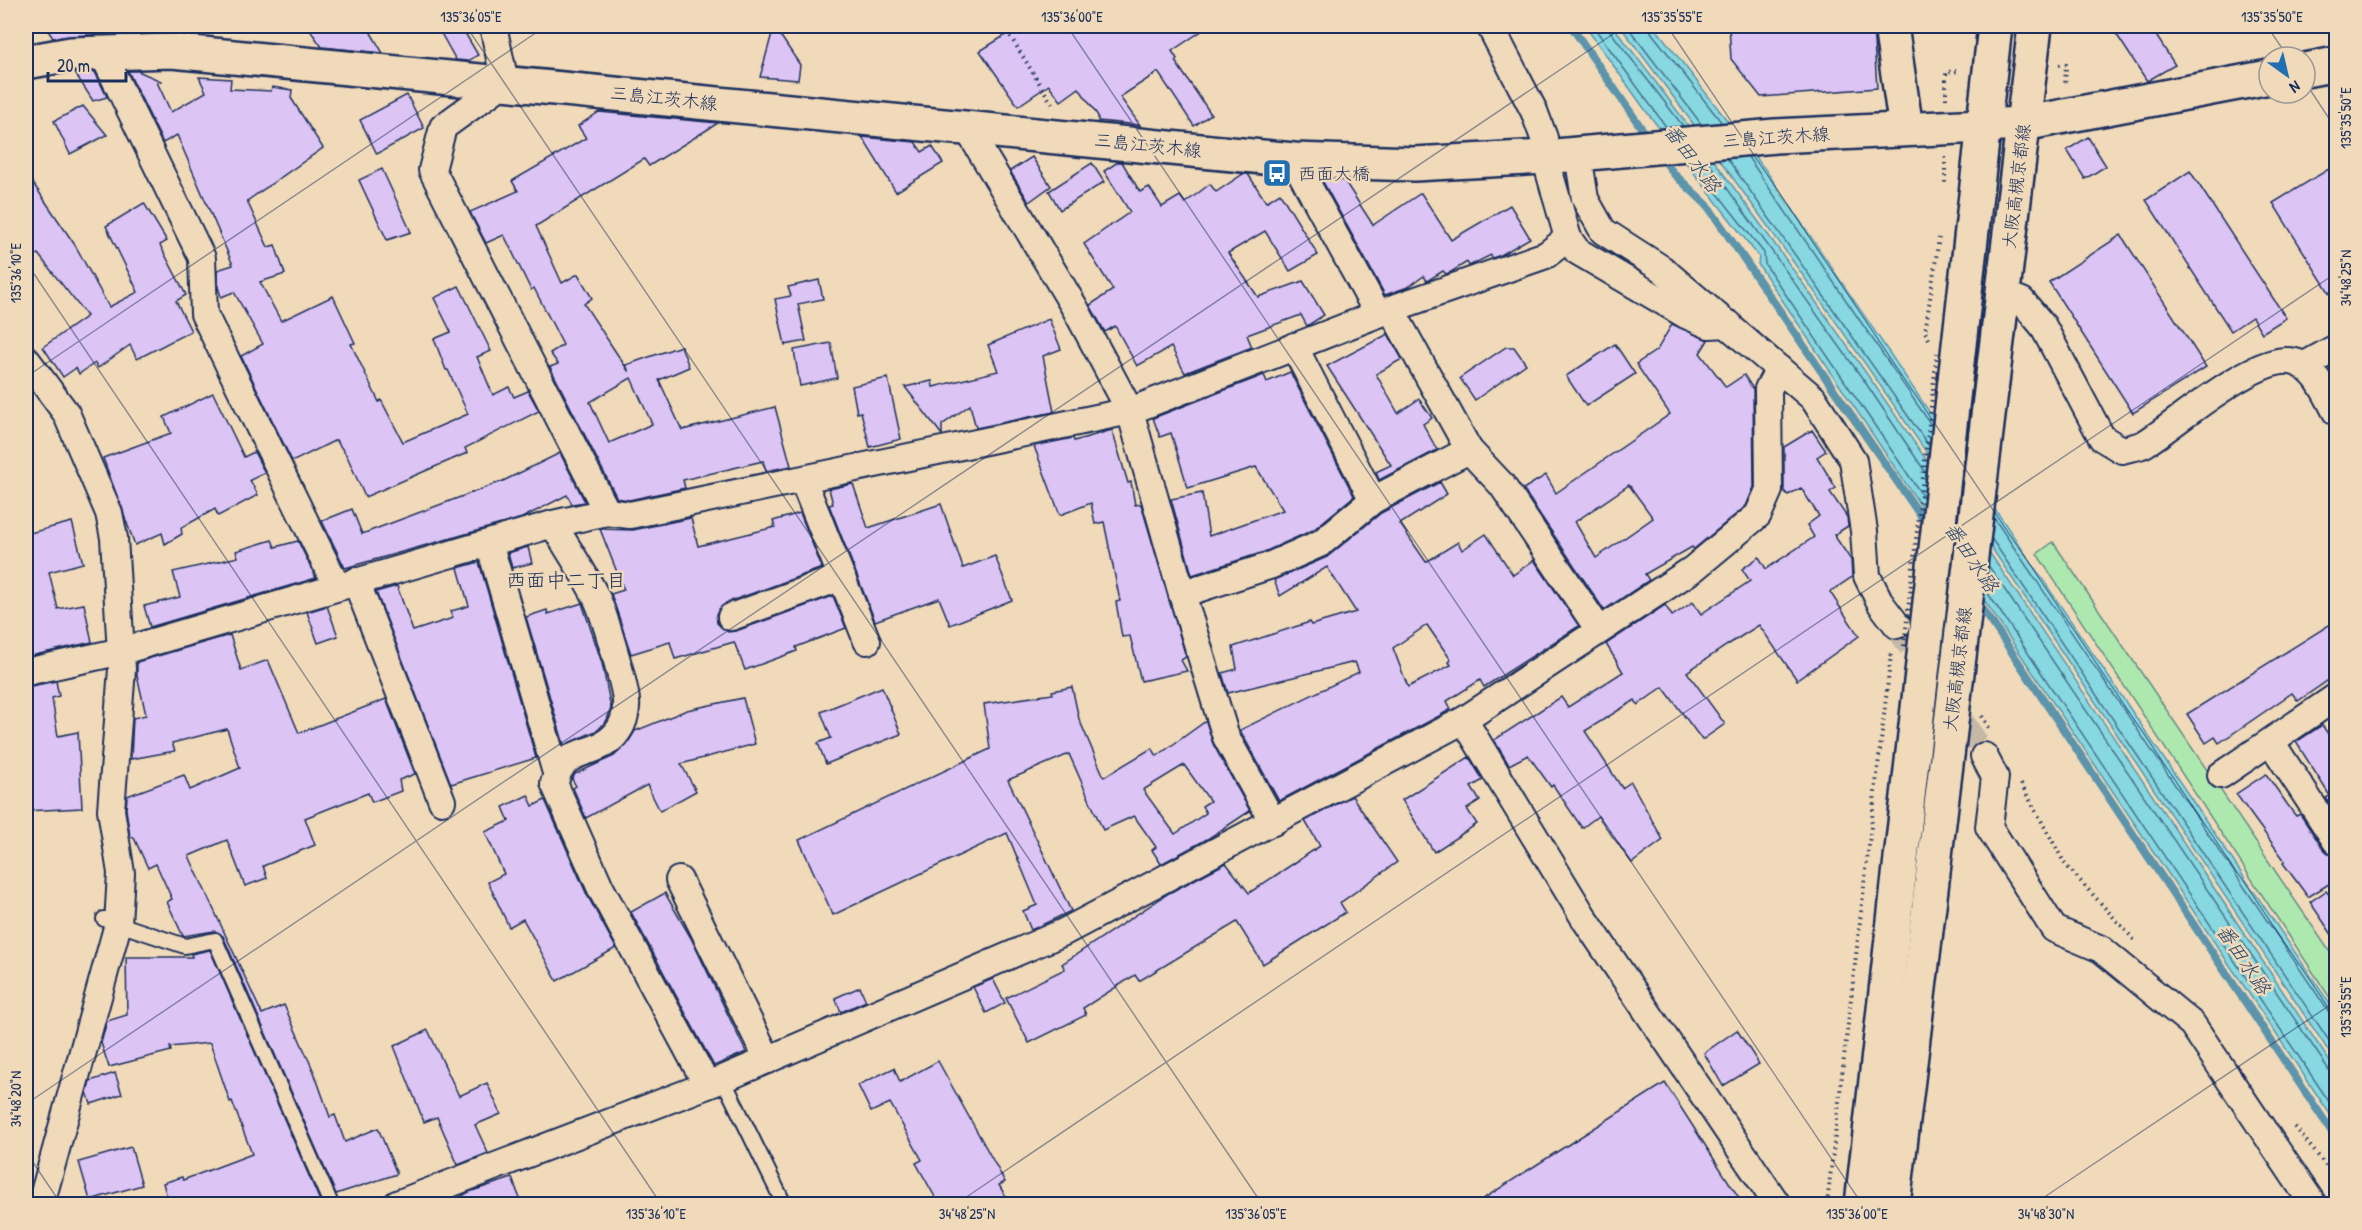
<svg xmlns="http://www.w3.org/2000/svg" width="2362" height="1230" viewBox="0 0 2362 1230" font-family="'Patrick Hand','Klee One',sans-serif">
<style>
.green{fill:#ade9af;stroke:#648c86;stroke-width:1.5}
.water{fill:#87d8e0;stroke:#5c94ac;stroke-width:1.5}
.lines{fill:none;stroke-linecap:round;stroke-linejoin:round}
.shore{stroke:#467392;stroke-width:1.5}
.stream{stroke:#5c94ac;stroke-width:8}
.building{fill:#dcc4f4;stroke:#1b2f5e;stroke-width:1.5;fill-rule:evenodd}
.street-tunnel{stroke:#c5b8a7;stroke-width:26;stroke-dasharray:26 13;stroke-linecap:butt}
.lane-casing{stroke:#1b2f5e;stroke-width:18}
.street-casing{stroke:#1b2f5e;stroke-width:30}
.secondary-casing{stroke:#1b2f5e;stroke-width:38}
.primary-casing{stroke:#1b2f5e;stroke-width:38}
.path{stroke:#1b2f5e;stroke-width:4;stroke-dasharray:1.5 4.5;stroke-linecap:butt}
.lane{stroke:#f0dab9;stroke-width:14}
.street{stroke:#f0dab9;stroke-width:26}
.secondary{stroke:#f0dab9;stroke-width:33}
.primary{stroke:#f0dab9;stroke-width:33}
.path-bridge{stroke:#1b2f5e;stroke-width:4;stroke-dasharray:1.5 4.5;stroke-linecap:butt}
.ticks{fill:none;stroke:#1b2f5e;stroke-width:1.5;stroke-opacity:0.45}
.labels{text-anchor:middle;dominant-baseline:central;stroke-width:5;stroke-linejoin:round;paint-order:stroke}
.street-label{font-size:18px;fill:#1b2f5e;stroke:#f0dab9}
.poi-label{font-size:18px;fill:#1b2f5e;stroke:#f0dab9;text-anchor:start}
.water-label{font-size:20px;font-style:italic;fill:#2b4872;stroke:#f0dab9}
.neighbourhood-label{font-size:20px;fill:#1b2f5e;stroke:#f0dab9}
.neatline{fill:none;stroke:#1b2f5e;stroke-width:2}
.ticks-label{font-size:15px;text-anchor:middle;fill:#1b2f5e}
</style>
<rect width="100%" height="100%" fill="#f0dab9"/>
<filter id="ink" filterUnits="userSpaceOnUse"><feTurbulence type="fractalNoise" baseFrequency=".0167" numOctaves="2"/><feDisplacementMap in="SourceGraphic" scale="12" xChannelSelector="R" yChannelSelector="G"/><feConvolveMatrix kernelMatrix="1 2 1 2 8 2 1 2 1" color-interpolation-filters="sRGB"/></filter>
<g filter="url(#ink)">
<polygon class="green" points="2053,542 2336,961 2336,1007 2037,554"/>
<g class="water">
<path d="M1585,26H1613C1871,362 2100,719 2336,1071V1123L1758,264L1759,257L1646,111Z"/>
<path d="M1620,26H1654L1767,172L2336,1013V1062C2102,714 1874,360 1620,26Z"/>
</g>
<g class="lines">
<g class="shore">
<polyline points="1593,26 1667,128"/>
<polyline points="1609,26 1610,31 1683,126"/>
<polyline points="1627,26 1702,125"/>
<polyline points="1650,26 1651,32 1722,123"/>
<polyline points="1748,157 1932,426"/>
<polyline points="1727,158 1929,446"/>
<polyline points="1707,160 1865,382 1926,473"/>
<polyline points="1693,162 1764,253 1765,264 1924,498"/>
<polyline points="1994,518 2329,1012 2336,1015"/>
<polyline points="1991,538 2336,1051"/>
<polyline points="1988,565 2329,1070 2336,1073"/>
<polyline points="1985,589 2336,1112"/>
</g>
<g class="stream">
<polyline points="1571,26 1649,139"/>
<polyline points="1661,156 1674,174 1707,205 1929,528"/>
<polyline points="1977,600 2336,1138"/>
</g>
</g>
<g class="building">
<polygon points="45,26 116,26 99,34 53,38"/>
<polygon points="307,26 367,26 383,53 322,47"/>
<polygon points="437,26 461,26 478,55 468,61 456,60"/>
<polygon points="774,26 800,65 798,80 760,77"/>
<polygon points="1020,26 1209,26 1172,51 1177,59 1175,61 1211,114 1194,126 1158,72 1120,97 1140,125 1098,121 1098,116 1079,88 1061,101 1049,85 1018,106 980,51"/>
<polygon points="1729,26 1873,26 1877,88 1761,97 1731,59"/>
<polygon points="2111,26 2150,26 2175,65 2147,81"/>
<polygon points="128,71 138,71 161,81 157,82 171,112 206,92 199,77 231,79 230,89 271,91 272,87 292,90 291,98 323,148 247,201 268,247 275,245 285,274 260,282 281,321 333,296 355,343 351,344 379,402 381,400 403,442 468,414 448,370 446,370 434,339 451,332 434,298 459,286 491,351 477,357 493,395 509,387 514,397 528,391 539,411 465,448 467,453 365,497 347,456 336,440 294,461 291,459 241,356 263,344 234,292 221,297 218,287 217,270 233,265 177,135 163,143"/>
<polygon points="95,72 107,97 93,101 75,73"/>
<polygon points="407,95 424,128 377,154 360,120"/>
<polygon points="83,106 107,135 70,154 54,121"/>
<path d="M599,112L718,123L649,166L644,159L536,226L562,283L578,274L592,298L584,304L629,372L626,365L681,346L689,367L659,380L682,430L775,407L791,466L766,471L763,461L683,480L685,488L629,500L617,498L550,367L558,364L550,353L563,345L534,288L531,290L504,235L486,243L470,212L518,191L512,181L586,138L578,126ZM631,378L652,424L609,443L590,402Z"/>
<polygon points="862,137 915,142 922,152 932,146 943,163 896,192"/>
<polygon points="2088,137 2106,166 2085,179 2067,150"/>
<polygon points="1032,157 1051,186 1029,202 1010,171"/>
<polygon points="1118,162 1122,162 1140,192 1149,187 1162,207 1180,196 1185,203 1210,184 1216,192 1243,174 1248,174 1266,202 1280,193 1318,255 1290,271 1265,231 1228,253 1258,297 1303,281 1324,315 1307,326 1301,315 1247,335 1252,347 1185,373 1171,347 1137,366 1115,326 1105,332 1090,305 1113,290 1084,244 1130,212 1104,171"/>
<polygon points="1092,163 1104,182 1060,210 1049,191"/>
<polygon points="2337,164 2337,305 2273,203"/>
<polygon points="382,169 411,232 387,240 359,180"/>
<polygon points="2190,171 2286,318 2262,333 2252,317 2231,331 2146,200"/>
<polygon points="26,173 75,245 109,307 138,292 106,226 144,203 167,241 160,245 186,295 176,301 191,331 137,359 130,345 98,368 95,363 79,374 76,368 63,377 43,347 87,316 38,254 26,262"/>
<polygon points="1322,180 1344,180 1373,225 1421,193 1451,240 1510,205 1530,238 1501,255 1492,258 1491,255 1469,266 1467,262 1451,272 1446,274 1443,271 1427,281 1424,276 1408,287 1385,295"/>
<polygon points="2121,235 2206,367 2133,413 2049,282"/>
<polygon points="819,280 823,299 798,304 806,341 785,345 775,299 791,296 788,287"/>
<polygon points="1049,319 1061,349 1043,356 1054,412 976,428 970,405 942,425 942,435 905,387 932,381 933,387 998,371 988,345"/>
<path d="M1672,324L1708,340L1700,353L1726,387L1744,375L1753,389L1754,487L1746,506L1694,549L1692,547L1645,574L1649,580L1604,610L1523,489L1546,475L1556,493L1670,414L1636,364L1657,350ZM1629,485L1653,518L1596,558L1575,522Z"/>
<polygon points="1388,334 1402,359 1376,374 1398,413 1419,399 1432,418 1423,424 1437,450 1379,480 1376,472 1391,465 1327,366"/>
<polygon points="831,343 837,378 800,386 794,350"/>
<polygon points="1615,344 1635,374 1586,406 1566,376"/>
<polygon points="1506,347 1514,347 1526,364 1475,400 1460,378"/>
<polygon points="1290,372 1354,496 1313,530 1264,552 1192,575 1171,499 1202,493 1209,536 1283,510 1256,467 1188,488 1171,433 1160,437 1153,418 1264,375 1267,382"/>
<polygon points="888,378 901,439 870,447 861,412 857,413 852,386"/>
<polygon points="213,393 244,457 254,452 265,473 250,480 258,495 218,516 215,509 181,528 182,534 165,544 162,533 135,545 103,458 171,433 164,417"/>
<polygon points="1112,430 1128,483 1131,482 1135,505 1141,504 1186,657 1181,660 1187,671 1141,681 1130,636 1122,637 1116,602 1120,601 1104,522 1095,524 1091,503 1060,515 1034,446 1073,438 1074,441"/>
<polygon points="1812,430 1826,451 1817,457 1836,488 1830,492 1847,517 1848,526 1834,535 1851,560 1852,577 1830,592 1859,636 1797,680 1759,625 1729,644 1687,672 1725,724 1702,740 1663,687 1638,705 1635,700 1585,731 1622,788 1631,782 1663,840 1632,863 1598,816 1582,828 1553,785 1551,787 1528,755 1509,765 1494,740 1561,697 1568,707 1623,672 1606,644 1665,605 1672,616 1693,602 1701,614 1750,581 1742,569 1759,557 1766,569 1814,537 1807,525 1819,516 1801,488 1788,495 1784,491 1784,447"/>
<polygon points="560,453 585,502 572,504 567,495 522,518 345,568 322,521 352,509 362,534 503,481"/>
<path d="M1440,482L1447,494L1400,524L1426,562L1458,542L1462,550L1486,534L1513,575L1534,560L1579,626L1484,687L1480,680L1447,701L1451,709L1441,715L1279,801L1240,730L1359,672L1355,662L1228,693L1222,673L1237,669L1233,647L1310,622L1311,625L1356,612L1327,567L1280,596L1274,580L1327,557L1381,513ZM1427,625L1451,660L1449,662L1451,665L1408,687L1393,648Z"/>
<polygon points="853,484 868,528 941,504 963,568 995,556 1012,600 950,625 939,598 875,621 829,505 833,504 829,489"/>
<polygon points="800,513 822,568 726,603 716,614 717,623 728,632 736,631 833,596 846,628 796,647 797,651 745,670 734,642 675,659 670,642 631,654 611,594 624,590 600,529 633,530 691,518 698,546 775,527 773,521"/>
<polygon points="72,522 83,563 49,572 58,609 84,604 92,642 26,657 26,534"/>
<polygon points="272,540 275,547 298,541 316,578 150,627 144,606 180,597 173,572 238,557 236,551"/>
<polygon points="528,547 532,563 512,568 508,553"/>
<polygon points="479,562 536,758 451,784 376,592 397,586 413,631 453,618 451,611 469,606 458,568"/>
<polygon points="582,603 602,663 611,708 607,720 598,730 564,745 526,617 547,610 548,614"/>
<polygon points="327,606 338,636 318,643 307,612"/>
<polygon points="2337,620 2337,674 2298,701 2292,693 2219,743 2215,737 2206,743 2187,714"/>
<polygon points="230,635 241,670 268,660 299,733 386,699 415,774 399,780 401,791 372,802 368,793 305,818 315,845 263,866 267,878 245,886 227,840 189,856 262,1014 284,1005 314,1072 330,1117 335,1115 345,1142 378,1128 397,1174 336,1194 223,936 214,931 183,936 167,902 172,899 156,864 148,868 134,838 130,837 126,809 127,796 184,775 190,790 240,768 227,729 172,743 175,751 131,759 133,718 146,715 137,675 137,662"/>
<polygon points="56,681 59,696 52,698 58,736 78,732 82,808 26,811 26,687"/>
<polygon points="882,687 901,734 826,764 818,743 831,738 821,712"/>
<path d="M1072,687L1079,719L1104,777L1152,748L1157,756L1206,721L1213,744L1250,811L1209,838L1161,864L1152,850L1156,847L1134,816L1103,830L1069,754L1008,780L1071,911L1031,930L1023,911L1037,905L1007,833L833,915L799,840L990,749L984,704L1053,694L1052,691ZM1184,765L1210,801L1202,806L1206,813L1175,834L1143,790Z"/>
<polygon points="743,698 755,744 681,764 696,791 660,811 647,785 586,818 573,788 576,786 572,779 575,774 614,756 627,744 635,731 687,710"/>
<polygon points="2322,725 2337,747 2337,814 2326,798 2330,796 2296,742"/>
<polygon points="1469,757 1483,780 1471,787 1480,801 1467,809 1477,824 1434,852 1402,800"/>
<polygon points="2266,774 2292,811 2296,816 2300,814 2323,849 2337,856 2337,879 2308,897 2283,863 2285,861 2236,794"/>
<polygon points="528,795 533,806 545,800 587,895 616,948 557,981 523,919 509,927 488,882 504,874 485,832 509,821 503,807"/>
<polygon points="1352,796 1397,862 1340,903 1346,912 1263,964 1237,922 1139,981 1135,975 1083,1008 1086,1015 1029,1043 1006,998 1065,969 1062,964 1169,893 1226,863 1249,893 1320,846 1305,821"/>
<polygon points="2326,891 2337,904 2337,942 2310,902"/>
<polygon points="665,893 691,938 746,1052 714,1066 631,912"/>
<polygon points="210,950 320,1201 309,1204 169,1204 163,1183 182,1177 183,1180 252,1154 232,1101 230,1102 210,1043 170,1047 171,1051 109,1067 101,1043 107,1021 127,1015 126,957 192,957 191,954"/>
<polygon points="993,979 1005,1003 986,1013 973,987"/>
<polygon points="860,987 866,1001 841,1012 835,998"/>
<polygon points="428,1030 459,1096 487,1083 501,1114 475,1125 488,1153 458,1165 437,1117 424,1122 394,1046"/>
<polygon points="1737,1030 1759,1064 1723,1086 1704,1053"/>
<polygon points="938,1061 1005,1182 999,1185 1010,1204 939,1204 916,1163 922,1160 890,1103 871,1112 858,1085 894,1068 900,1082"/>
<polygon points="115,1073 122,1094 91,1104 87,1092 90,1081"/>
<polygon points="1665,1083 1743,1204 1475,1204"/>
<polygon points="131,1147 142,1185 90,1200 79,1162"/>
<polygon points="512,1178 522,1204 448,1204 469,1192"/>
</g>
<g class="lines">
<polyline class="street-tunnel" points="1897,625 1984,756"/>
<g class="lane-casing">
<g id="lane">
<polyline points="104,919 185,946 215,940 331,1204"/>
<polyline points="723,1079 784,1204"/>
</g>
</g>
<g class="street-casing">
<g id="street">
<polyline points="493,26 505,82 443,127 432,170 607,512"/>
<polyline points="1490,26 1534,111 1544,138 1545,157 1568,238 1577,251 1686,315 1709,325 1729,324"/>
<polyline points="102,52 202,258 204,314 337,587"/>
<polyline points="967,128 1075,308 1130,411 1182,594 1226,737 1273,822"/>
<polyline points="1578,154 1585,199 1603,231 1662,269 1813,398 1853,460 1864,531 1867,576 1881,604 1897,625"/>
<polyline points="1294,160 1378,314"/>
<path d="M2004,294L2022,301L2043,326L2102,438L2122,450C2129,448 2138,447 2144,444C2176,425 2262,347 2298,363C2318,372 2326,394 2336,412"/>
<polyline points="1391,309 1469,450 1502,485 1599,630"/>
<polyline points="1294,346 1373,500"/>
<polyline points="26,359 66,413 109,513 114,538 122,669 111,810 121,873 118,924 41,1204"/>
<polyline points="2303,366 2336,348"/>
<polyline points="803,480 867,641"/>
<path d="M553,524C567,548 583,571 595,595C603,609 625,685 626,701C627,713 623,726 615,735C593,759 565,744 554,783L601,889L707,1085"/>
<polyline points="489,543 557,776"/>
<polyline points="356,581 442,801"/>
<polyline points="1182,594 1269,566 1321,543 1373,500 1469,450"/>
<polyline points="731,617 842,577"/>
<polyline points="26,672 122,651 553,524 607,512 630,515 1130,411 1391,309 1546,255 1568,238"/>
<polyline points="1464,720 1586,921 1777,1204"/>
<polyline points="2271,742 2336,841"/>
<polyline points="1984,756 1995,777 1989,827 2054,929 2101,949 2192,1024 2313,1204"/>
<polyline points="2221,775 2336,697"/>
<polyline points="679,880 768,1060"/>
<polyline points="397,1204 723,1079 1064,932 1464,720 1693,569 1758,515 1769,490 1768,389 1779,369"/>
</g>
</g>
<g class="secondary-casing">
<g id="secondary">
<polyline points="1891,26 1906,129"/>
<polyline points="26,62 71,54 172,51 1294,160 1414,164 1545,157 1775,136 2023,124 2269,77"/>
<polyline points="2305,70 2336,64"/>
</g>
</g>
<g class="primary-casing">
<g id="primary">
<polyline points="1862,1204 1995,26"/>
<polyline points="1893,1204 2035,26"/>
</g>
</g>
<g class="path">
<polyline points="1004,26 1054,107"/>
<polyline points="2059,65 2066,64 2065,86"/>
<polyline points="1946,99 1946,72 1960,71"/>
<polyline points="1945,157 1945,186"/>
<polyline points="1929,339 1925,332 1939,238"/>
<polyline points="1982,716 1991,731"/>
<polyline points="2021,784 2065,864 2136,942"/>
<polyline points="2295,1127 2336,1178"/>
<polyline points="1827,1204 1891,655 1894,654"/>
</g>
<use href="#lane" class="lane"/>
<use href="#street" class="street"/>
<use href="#secondary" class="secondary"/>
<use href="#primary" class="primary"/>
<polyline class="path-bridge" points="1904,646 1937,353"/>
</g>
</g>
<path class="ticks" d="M466,26L1262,1204M1067,26L1862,1204M1667,26L2336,1019M2267,26L2288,57M2305,82L2336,129M26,262L661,1204M26,377L546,26M26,1104L1625,26M26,1152L61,1204M956,1204L2336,273M2034,1204L2336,1001"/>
<defs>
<g id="bus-square" transform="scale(1.5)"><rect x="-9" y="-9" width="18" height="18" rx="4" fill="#1f6fb2" stroke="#f0dab9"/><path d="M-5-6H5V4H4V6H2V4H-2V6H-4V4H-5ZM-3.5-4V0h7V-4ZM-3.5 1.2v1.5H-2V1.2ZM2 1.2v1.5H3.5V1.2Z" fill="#fff"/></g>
</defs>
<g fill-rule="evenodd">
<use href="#bus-square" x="1277" y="173"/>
</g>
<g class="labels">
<g class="street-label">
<text transform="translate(664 98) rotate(6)">三島江茨木線</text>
<text transform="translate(1776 137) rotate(-4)">三島江茨木線</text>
<text transform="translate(1148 145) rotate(6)">三島江茨木線</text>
<text transform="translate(2016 186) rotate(-83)">大阪高槻京都線</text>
<text transform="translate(1957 669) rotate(-83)">大阪高槻京都線</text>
</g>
<g class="poi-label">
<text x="1298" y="173">西面大橋</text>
</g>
<g class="water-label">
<text transform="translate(1693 158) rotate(53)">番田水路</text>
<text transform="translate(1972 557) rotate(56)">番田水路</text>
<text transform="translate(2244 959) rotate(56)">番田水路</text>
</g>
<g class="neighbourhood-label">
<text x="566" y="579">西面中二丁目</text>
</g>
</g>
<rect width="2362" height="1230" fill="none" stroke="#f0dab9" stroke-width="66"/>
<g transform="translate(2287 75) rotate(146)"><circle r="28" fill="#f0dab9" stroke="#9b9695" stroke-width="1.5"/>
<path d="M0-4.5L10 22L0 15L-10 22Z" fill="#1f6fb2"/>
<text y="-9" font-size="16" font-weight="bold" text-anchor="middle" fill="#1b2f5e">N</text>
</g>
<path d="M48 72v9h78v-9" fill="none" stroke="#1b2f5e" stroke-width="3"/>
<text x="57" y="72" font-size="18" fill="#1b2f5e" stroke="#f0dab9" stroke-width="4.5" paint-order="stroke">20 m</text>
<rect x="33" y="33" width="2296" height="1164" class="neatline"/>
<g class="ticks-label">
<text x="471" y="22">135°36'05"E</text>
<text x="1072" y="22">135°36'00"E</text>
<text x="1672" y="22">135°35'55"E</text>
<text x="2272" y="22">135°35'50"E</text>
<text transform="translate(2346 118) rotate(-90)" y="5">135°35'50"E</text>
<text transform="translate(16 273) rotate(-90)" y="5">135°36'10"E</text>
<text transform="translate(2346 278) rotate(-90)" y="5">34°48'25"N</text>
<text transform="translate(2346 1007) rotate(-90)" y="5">135°35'55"E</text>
<text transform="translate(16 1099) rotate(-90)" y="5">34°48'20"N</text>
<text x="656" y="1219">135°36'10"E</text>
<text x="967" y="1219">34°48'25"N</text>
<text x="1256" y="1219">135°36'05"E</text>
<text x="1857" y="1219">135°36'00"E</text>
<text x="2046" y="1219">34°48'30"N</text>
</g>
</svg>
